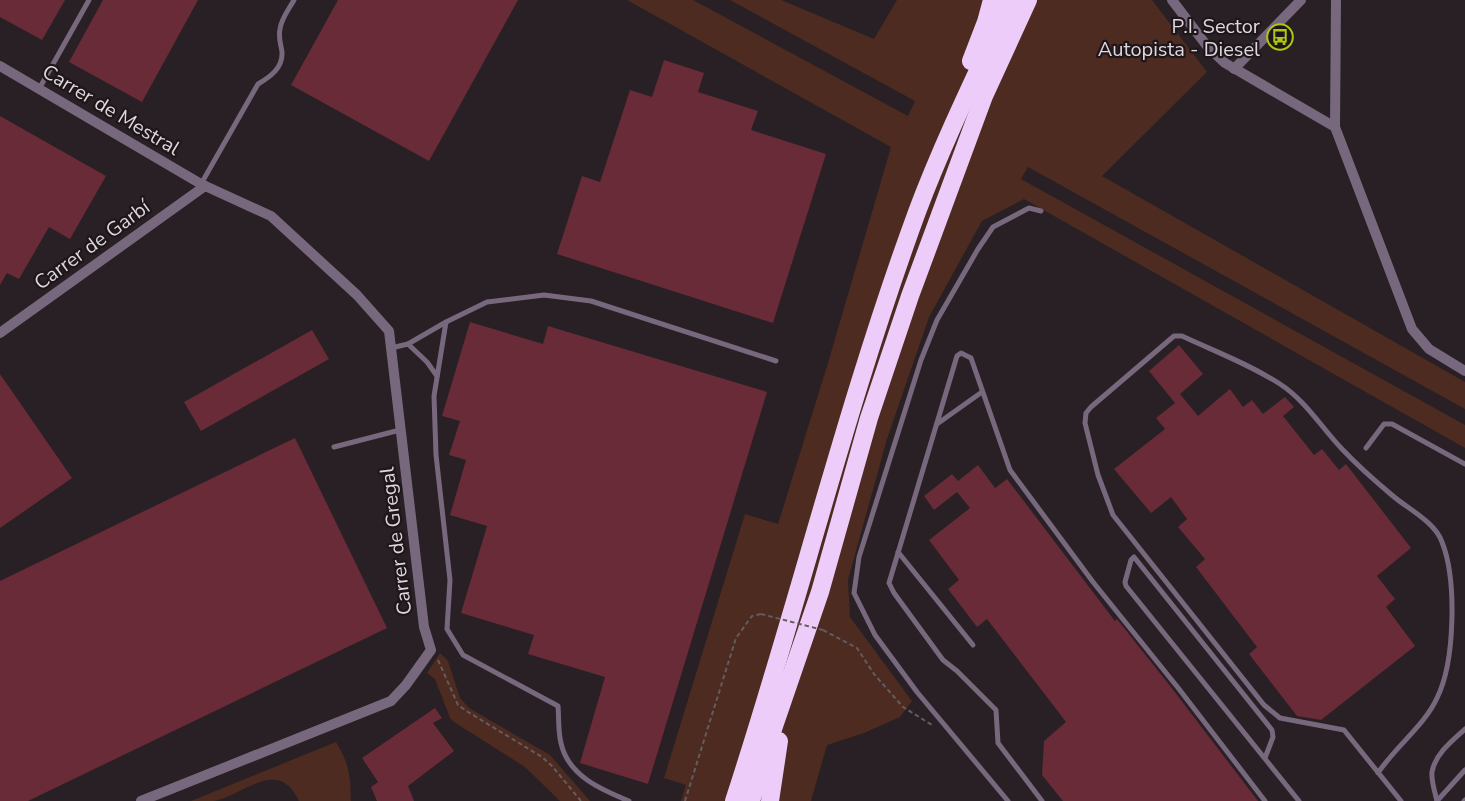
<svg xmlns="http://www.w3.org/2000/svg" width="1465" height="801" viewBox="0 0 1465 801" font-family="'Nunito Sans',sans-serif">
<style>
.green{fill:#4d2b20}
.building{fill:#682b37}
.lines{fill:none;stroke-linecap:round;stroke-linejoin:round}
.path{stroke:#635c60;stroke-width:2;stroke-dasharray:4.5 3;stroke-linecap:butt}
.service{stroke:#78687e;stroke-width:5}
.minor{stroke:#78687e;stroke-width:10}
.motorway{stroke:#edccf9;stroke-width:18}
.path-bridge{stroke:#635c60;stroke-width:2;stroke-dasharray:4.5 3;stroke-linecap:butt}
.labels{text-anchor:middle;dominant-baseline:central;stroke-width:4.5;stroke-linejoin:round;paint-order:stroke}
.poi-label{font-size:20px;fill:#ddd8db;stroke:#1f161b;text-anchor:end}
.street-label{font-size:20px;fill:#ddd8db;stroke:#1f161b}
</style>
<rect width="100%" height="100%" fill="#282024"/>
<g class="green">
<polygon points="627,0 693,0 908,116 915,101 730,0 781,0 874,39 897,0 1152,0 1207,72 1102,176 1465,382 1465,409 1028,167 1021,179 1465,425 1465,448 1024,199 982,221 929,317 887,439 848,580 850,617 912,701 900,717 864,733 827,745 811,801 681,801 686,785 664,778 745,514 778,524 828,363 891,147"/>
<polygon points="440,653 448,661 460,698 469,708 550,755 590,801 560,801 525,767 454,722 450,718 435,679 427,673"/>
<path d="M336,742C350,766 350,774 351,801H299C278,756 243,796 214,801C207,801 198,801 191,801Z"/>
</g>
<g class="building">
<polygon points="0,0 65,0 42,40 0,17"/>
<polygon points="103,0 198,0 142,102 69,62"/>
<polygon points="338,0 518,0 429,161 291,85"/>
<polygon points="664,60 704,73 698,92 758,111 751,130 826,154 773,323 557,254 582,176 600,182 630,90 652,97"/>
<polygon points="0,116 106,176 70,239 49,227 19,279 7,273 0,285"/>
<polygon points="470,322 543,344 548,326 767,392 648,784 580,763 605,677 528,654 534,635 461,613 487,526 450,515 466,460 449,455 460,421 442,416"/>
<polygon points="312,330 329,359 201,431 184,402"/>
<polygon points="1179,345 1203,374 1180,394 1198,416 1230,389 1243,407 1252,400 1263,414 1285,397 1294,407 1283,416 1314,455 1322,449 1339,470 1346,464 1411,548 1377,576 1395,599 1386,607 1415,646 1321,720 1297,716 1249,654 1257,647 1196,567 1205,559 1178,527 1187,519 1171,497 1151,513 1114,469 1165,429 1156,418 1175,403 1149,371"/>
<polygon points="0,374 72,478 0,528"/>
<polygon points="295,438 387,628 28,801 0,801 0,581"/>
<polygon points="978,465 995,488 1007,479 1115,621 1117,619 1174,691 1258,801 1063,801 1042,775 1044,741 1066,722 987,619 977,627 948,589 959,580 929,540 970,508 957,492 934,510 924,496 952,474 958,481"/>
<polygon points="435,708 442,718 433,723 454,751 408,786 414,801 377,801 371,787 378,782 362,758"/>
</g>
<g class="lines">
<g class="path">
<polyline points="823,630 857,648 874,674 903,707 932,725"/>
<polyline points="438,660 458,705 468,712 542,757 552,766 581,801"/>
<polyline points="685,801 736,638 752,616 761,614"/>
</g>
<g class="service">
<polyline points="39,89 89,0"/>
<path d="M201,184L258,84C270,77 283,68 282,52C281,44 278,38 280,29C281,19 289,9 294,0"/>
<polyline points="408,344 427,362 437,376"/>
<polyline points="391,348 408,344 446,322"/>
<polyline points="937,424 982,392"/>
<polyline points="334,447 400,430"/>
<polyline points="1366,448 1384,424 1392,424 1465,464"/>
<polyline points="898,552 973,645"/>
<polyline points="1265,758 1273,737 1272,730 1134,557 1131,560 1125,582 1126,586 1299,801"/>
<path d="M1378,773C1395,747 1425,725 1437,698C1455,662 1457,580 1442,542C1435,522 1408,509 1393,496C1375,481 1358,466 1342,449C1321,427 1306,401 1280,384C1249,364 1214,351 1182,336H1174L1091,407L1086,413L1085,423L1098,475L1113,515L1264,705L1280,718L1344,730L1401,801"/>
<path d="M629,801C602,790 568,776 561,743C558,732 559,718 558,706L463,655L447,629L450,580L436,455L434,396L446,322L487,302L544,295L591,301L776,361"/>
<polyline points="1008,801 917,692 875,635 854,593 859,557 921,360 937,320 978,249 993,227 1029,208 1041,211"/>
<polyline points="1042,801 998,743 996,710 957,671 943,660 894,593 889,583 957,356 961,353 971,358 1010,470 1093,582 1179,689 1265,801"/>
<path d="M1437,801C1435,792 1431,781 1432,772C1435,754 1453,740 1465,729"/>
<polyline points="1437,801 1465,770"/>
<polyline points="1464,801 1465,800"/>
</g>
<g class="minor">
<polyline points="1172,0 1207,46 1225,63 1335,127 1412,329 1429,349 1465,371"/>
<polyline points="0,66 201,184 271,216 357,295 389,331 424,627 431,650 406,685 391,701 141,801"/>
<polyline points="1234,69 1301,0"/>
<polyline points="1335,127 1336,0"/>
<polyline points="0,333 205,186"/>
</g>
<g class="motorway">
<polyline points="971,61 986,22 992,0"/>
<path d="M734,801C798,606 846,405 917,212C944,140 979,69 1011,0"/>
<polyline points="751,801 774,726 820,592 869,418 910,296 984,96 1028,0"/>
<polyline points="770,801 779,741"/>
</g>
<polyline class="path-bridge" points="761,614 823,630"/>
</g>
<defs>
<g id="bus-ring" transform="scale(1.35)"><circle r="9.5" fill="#1f161b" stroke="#adc60f" stroke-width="1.5"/><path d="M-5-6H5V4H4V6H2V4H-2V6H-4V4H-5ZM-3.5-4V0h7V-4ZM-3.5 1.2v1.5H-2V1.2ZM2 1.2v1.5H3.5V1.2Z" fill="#adc60f"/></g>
</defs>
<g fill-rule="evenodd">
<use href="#bus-ring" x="1280" y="37"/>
</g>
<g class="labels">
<g class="poi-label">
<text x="1260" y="26">P.I. Sector<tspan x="1260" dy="23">Autopista - Diesel</tspan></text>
</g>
<g class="street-label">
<text transform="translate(111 110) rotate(31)">Carrer de Mestral</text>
<text transform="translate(92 245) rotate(-36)">Carrer de Garbí</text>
<text transform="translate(396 541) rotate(-97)">Carrer de Gregal</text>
</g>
</g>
</svg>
